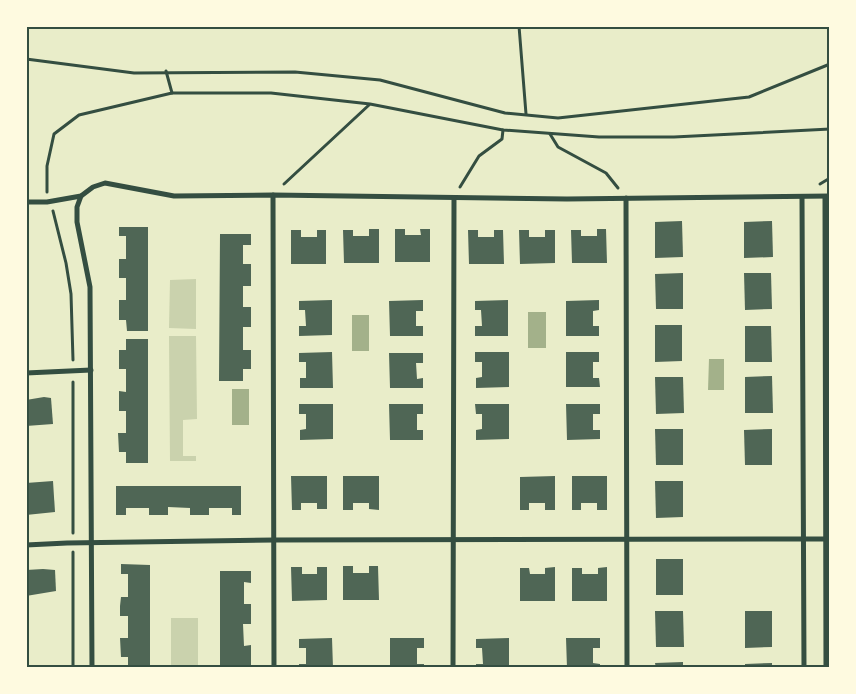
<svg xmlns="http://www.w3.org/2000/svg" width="856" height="694" viewBox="0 0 856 694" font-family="'PT Sans Narrow',sans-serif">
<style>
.green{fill:#cad2ad}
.water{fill:#a3b18a}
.building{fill:#4f6655}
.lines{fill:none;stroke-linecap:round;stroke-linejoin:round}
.path{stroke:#344e41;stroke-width:3}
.minor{stroke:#344e41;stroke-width:5}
.neatline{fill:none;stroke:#344e41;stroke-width:2}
</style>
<rect width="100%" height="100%" fill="#e9edc9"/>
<g class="green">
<polygon points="117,26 801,26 117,27"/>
<polygon points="196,279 196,329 169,328 170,280"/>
<polygon points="169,336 196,336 197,419 183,420 183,456 196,456 196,461 170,461"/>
<rect x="171" y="618" width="27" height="48"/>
</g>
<g class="water">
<rect x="528" y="312" width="18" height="36"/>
<rect x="352" y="315" width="17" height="36"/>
<polygon points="709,359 724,359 724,390 708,390"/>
<rect x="232" y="389" width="17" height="36"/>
</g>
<g class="building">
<polygon points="682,221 683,257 655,258 655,222"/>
<polygon points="772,221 773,257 744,258 744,222"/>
<polygon points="119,227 148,227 148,331 127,331 126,320 119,320 119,300 126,300 126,278 119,278 119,259 126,259 126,236 119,236"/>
<polygon points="369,229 379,229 379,263 344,263 343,230 353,230 353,236 369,236"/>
<polygon points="395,229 405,229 405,235 421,235 420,229 430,229 430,262 395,262"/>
<polygon points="597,229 606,229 607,263 572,263 571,230 581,230 581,236 597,236"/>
<polygon points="291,230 301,230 301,237 317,237 317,230 326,230 326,264 291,264"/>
<polygon points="468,230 478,230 478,237 494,237 494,230 503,230 504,264 469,264"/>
<polygon points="519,230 529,230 529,237 545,237 545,230 555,230 555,263 520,264"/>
<polygon points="220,234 251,234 251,245 243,245 243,264 251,264 251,286 243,286 243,307 251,307 251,327 243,327 243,350 251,350 251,369 243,369 243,381 219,381"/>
<polygon points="683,273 683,309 656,309 655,274"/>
<polygon points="744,273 771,273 772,309 745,310"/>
<polygon points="332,300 332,335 299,336 299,326 306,326 305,310 299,310 299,301"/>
<polygon points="423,300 423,311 416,311 416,326 423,326 423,336 390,336 389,301"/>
<polygon points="508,300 508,336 475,336 475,326 482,326 481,310 475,310 475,301"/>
<polygon points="599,300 599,310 593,311 593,326 599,326 599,336 566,336 566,301"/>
<polygon points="655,325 682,325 682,361 655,362"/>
<polygon points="745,326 771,326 772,362 745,362"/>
<polygon points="126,339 148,339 148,463 126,463 126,452 119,452 118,433 126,433 126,411 119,411 119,391 126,392 126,369 119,369 119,350 126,350"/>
<polygon points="332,352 333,388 300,388 300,378 306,378 306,362 299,362 299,353"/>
<polygon points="475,352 509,352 509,387 476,388 476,378 482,377 482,362 475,362"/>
<polygon points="566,352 599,352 599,362 593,362 593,378 599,378 600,387 566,387"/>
<polygon points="389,353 423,353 423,363 416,363 417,379 423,378 423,388 390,388"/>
<polygon points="772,376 773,413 745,413 745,377"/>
<polygon points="655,377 683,377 684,413 656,414"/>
<polygon points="44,397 51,398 53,424 26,426 26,400"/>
<polygon points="299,404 333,404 333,439 300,440 300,430 306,429 306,414 299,414"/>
<polygon points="389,404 423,404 423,414 417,414 417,430 423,430 423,440 390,440"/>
<polygon points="475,404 509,404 509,439 476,440 476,430 482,429 482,414 476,414"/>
<polygon points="566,404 600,404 600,414 593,414 593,430 600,430 600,439 567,440"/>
<polygon points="655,429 683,429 683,465 656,465"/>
<polygon points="772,429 772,465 745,465 744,430"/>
<polygon points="291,476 327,476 327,509 317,509 317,503 301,503 301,510 292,510"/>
<polygon points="343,476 379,476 379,510 369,509 369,503 353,503 353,510 343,510"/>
<polygon points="555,476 555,510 545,510 545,503 529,503 529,510 520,510 520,477"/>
<polygon points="572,476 607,476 607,510 597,510 597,503 581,503 581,510 572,510"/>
<polygon points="53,481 55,512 26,515 26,483"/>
<polygon points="655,481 683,481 683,517 656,518"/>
<polygon points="116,486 241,486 241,515 232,515 232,508 209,508 209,515 190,515 190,508 168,507 168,515 149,515 149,508 126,508 126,515 116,515"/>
<rect x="656" y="559" width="27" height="36"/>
<polygon points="121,564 150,565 150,668 128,668 128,657 121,657 120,638 128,638 128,616 120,616 120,606 121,597 128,597 128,574 121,574"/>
<polygon points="343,566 353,566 353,573 369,573 369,566 378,566 379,600 343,600"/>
<polygon points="291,567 302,567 302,574 317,574 317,567 327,567 327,600 292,601"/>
<polygon points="555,567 555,601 520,601 520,568 529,568 530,574 545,574 545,568"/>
<polygon points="607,567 607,601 572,601 572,568 582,568 582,574 598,574 598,568"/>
<polygon points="43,569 55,570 56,591 26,596 26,570"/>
<polygon points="220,571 251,571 251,583 244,582 244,604 251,604 251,624 243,624 244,646 251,645 251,665 243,665 243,668 220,668"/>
<polygon points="655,611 683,611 684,647 656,647"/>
<polygon points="745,611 772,611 772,647 745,648"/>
<polygon points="332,638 333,668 299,668 299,664 306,664 306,648 299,648 299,639"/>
<polygon points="390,638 424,638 424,648 417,648 417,664 424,664 424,668 390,668"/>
<polygon points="509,638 509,668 476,668 476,664 483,664 482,648 476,648 476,639"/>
<polygon points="566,638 600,638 600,648 593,648 593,663 600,664 600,668 567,668"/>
<polygon points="683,662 683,668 656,668 655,663"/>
<polygon points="772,663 772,668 745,668 745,664"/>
</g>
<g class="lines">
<g class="path">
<polyline points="519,26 526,114"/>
<polyline points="26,59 134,73 295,72 380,80 505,113 558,118 749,97 830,64"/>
<polyline points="172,93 271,93 370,104 503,130 599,137 674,137 830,129"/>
<polyline points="550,134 558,147 606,173 618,188"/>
<polyline points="284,184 369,105"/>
<polyline points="820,184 830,178"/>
<polyline points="460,187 479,156 502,139 503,130"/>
<polyline points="47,192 47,166 54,134 79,115 172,93 166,71"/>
<polyline points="53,211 66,263 71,294 73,360"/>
<polyline points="73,533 73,382"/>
<polyline points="73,668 73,552"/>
</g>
<g class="minor">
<polyline points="273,195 274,668"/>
<polyline points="81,196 77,207 77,222 90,287 92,668"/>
<polyline points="802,197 804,668"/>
<polyline points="825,197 826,668"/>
<polyline points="626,198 627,668"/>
<polyline points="26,202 47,202 81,196 93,187 105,183 174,196 273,195 567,199 830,196"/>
<polyline points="26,373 91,370"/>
<polyline points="26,545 67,543 274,540 830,539"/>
<polyline points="453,668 454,198"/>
</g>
</g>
<rect width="856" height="694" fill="none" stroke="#fefae0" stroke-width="55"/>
<rect x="28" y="28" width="800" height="638" class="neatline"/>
</svg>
